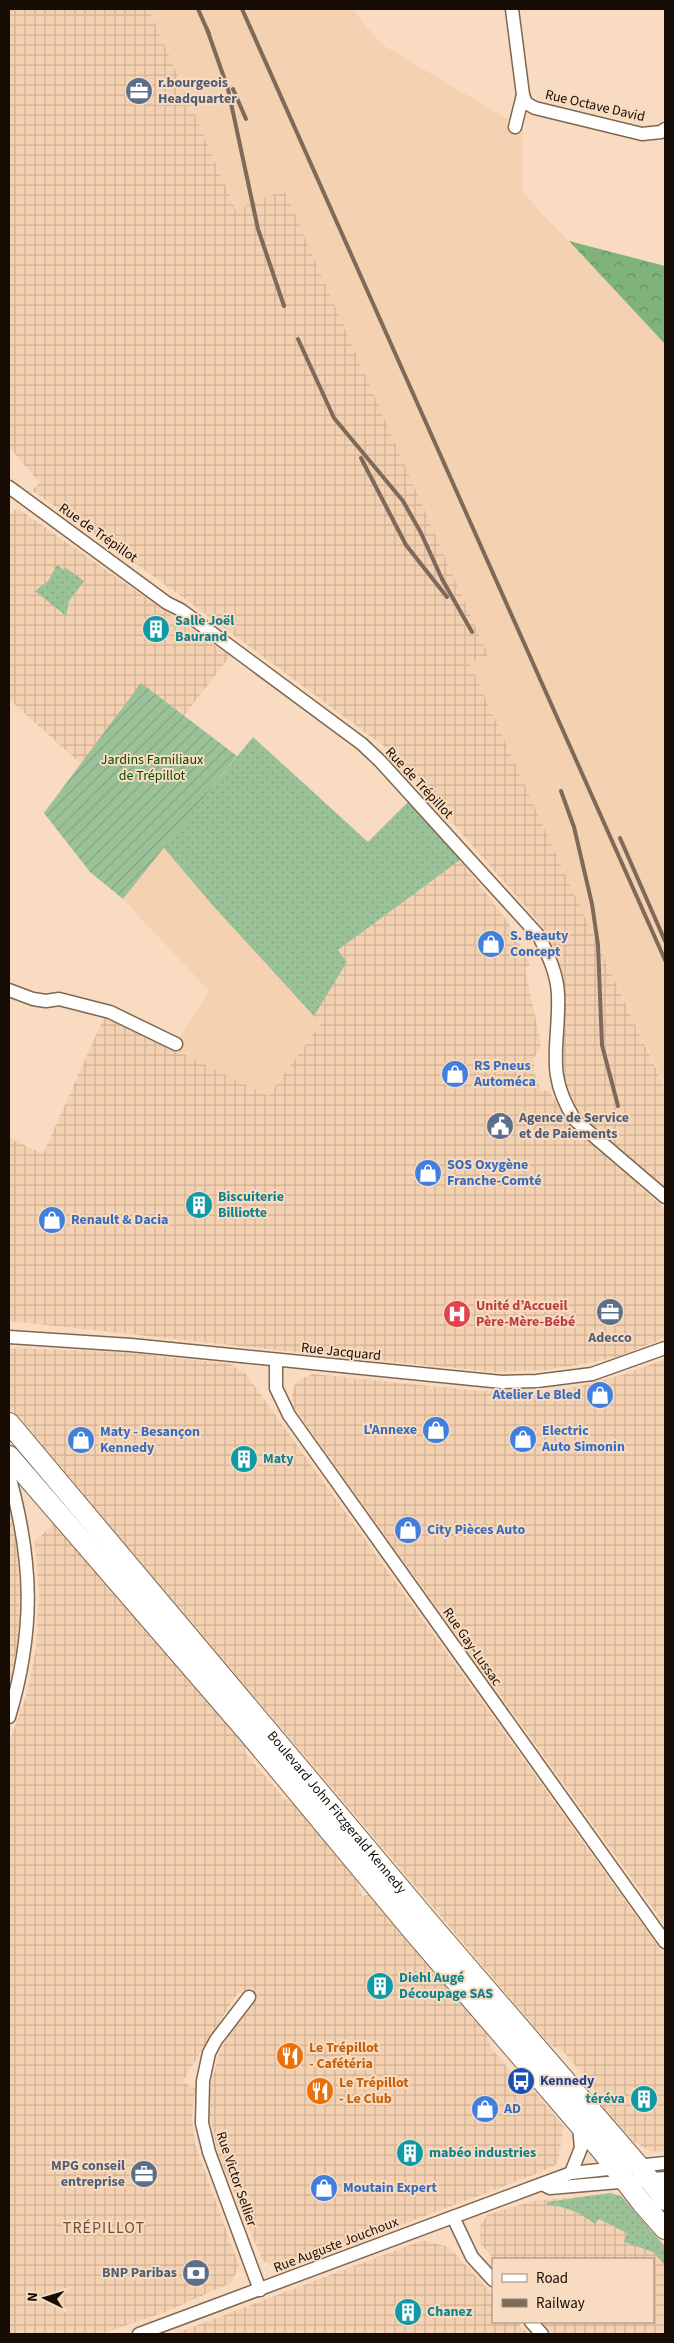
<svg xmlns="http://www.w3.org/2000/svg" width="674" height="2343" viewBox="0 0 674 2343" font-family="'Source Sans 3',sans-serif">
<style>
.built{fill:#f4d1b1}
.industrial{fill:url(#industrial-grid)}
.grass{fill:url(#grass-dots)}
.forest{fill:url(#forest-crowns)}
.garden{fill:url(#garden-furrows)}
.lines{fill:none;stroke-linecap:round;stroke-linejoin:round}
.street-casing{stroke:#80674f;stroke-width:15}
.primary-casing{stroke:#80674f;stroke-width:22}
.street{stroke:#fff;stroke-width:12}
.primary{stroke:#fff;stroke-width:20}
.rail{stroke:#7d6a5a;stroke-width:4}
.labels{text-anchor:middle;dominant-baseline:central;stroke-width:4;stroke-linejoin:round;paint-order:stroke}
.service-label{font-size:14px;font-weight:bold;fill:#4e5e75;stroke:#f8dbc1;text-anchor:start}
.street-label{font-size:14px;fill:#160c04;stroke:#f8dbc1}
.culture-label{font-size:14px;font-weight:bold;fill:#0d838f;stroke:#f8dbc1;text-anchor:start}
.park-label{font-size:14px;fill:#005000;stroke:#f8dbc1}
.shop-label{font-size:14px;font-weight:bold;fill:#366cbe;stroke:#f8dbc1;text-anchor:start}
.health-label{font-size:14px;font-weight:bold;fill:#be3a42;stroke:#f8dbc1;text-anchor:start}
.food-label{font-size:14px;font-weight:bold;fill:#c56008;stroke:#f8dbc1;text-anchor:start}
.transit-label{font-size:14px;font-weight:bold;fill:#164399;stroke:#f8dbc1;text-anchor:start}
.quarter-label{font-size:16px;letter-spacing:1px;fill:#695039;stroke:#f8dbc1}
</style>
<defs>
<pattern id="industrial-grid" width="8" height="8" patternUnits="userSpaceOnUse" patternTransform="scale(1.25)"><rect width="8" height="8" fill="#f4d1b1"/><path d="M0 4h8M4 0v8" fill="none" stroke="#d0b297"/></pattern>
<pattern id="grass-dots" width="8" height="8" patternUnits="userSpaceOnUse" patternTransform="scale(1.25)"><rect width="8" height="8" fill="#9bc198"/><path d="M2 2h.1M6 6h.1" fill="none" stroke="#85a581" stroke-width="1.8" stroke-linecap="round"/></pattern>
<pattern id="forest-crowns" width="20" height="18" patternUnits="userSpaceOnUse" patternTransform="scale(1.25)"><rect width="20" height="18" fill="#7fb37b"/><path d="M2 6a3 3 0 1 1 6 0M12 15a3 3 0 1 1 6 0" fill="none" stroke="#679063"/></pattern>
<pattern id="garden-furrows" width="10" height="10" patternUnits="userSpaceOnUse" patternTransform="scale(1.25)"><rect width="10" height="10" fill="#9bc198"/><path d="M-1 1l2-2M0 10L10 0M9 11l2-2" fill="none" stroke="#85a581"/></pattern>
</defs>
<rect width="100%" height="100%" fill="#f8dbc1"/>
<g class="built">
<polygon points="149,9 352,9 381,44 507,119 507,125 523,128 522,192 665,344 665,1085 575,896 470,664 487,655 284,191 237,210"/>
<polygon points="163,847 215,908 321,1022 268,1096 172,1049 209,991 123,899"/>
</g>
<g class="industrial">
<polygon points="9,9 149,9 236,210 284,190 488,655 470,664 575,896 665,1088 665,1193 586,1125 573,1107 565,1086 561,1063 564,1010 563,982 557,954 544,928 389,750 181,596 32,490 40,483 9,447"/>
<polygon points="17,508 230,656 184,716 141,684 82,765 9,699 9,516"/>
<polygon points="460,860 508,922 530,965 525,968 541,1044 534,1058 534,1073 542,1091 549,1090 568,1122 665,1209 665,1338 619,1356 594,1362 545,1370 496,1372 267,1349 9,1321 9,1138 43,1154 105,1015 268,1096 321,1023 314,1016 347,962 338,950"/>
<polygon points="11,1348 121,1352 230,1364 245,1373 665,1956 665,2152 650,2151 633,2141 597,2100 594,2087 564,2052 549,2044 9,1407 9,1352"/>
<polygon points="665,1359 665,1925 333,1463 294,1407 292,1395 295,1384 300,1379 313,1374 481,1391 533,1392 576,1387 622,1375"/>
<polygon points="9,1510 16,1541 20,1592 18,1641 9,1689"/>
<polygon points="54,1524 245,1742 245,1753 280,1793 283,1799 294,1801 348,1864 349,1870 355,1875 362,1897 372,1893 466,2005 486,2032 491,2048 523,2086 533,2090 564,2127 557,2164 541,2172 282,2270 263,2261 219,2156 210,2118 209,2099 211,2083 220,2052 234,2025 252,2000 238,1992 182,2082 195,2088 192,2117 195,2144 239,2266 231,2283 165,2312 101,2334 9,2334 9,1743 26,1697 36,1648 39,1594 35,1541"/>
<polygon points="606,2194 622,2196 665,2245 665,2334 553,2334 542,2322 653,2322 653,2259 494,2259 480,2243 480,2226 487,2215 532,2201"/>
<polygon points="423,2240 449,2247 493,2295 493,2322 517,2322 528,2334 174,2334"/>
</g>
<g class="grass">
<polygon points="57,565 64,570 66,568 84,581 69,601 66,616 35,591 48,581"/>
<polygon points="253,737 368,842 408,802 460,860 338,950 347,962 314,1016 215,908 163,847"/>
<path d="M610,2193L621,2196L665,2247V2265L653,2252L624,2242L627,2233L599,2219L595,2224C580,2213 566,2206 547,2205V2202Z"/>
</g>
<polygon class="forest" points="569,241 665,266 665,344"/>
<polygon class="garden" points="141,683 237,756 123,899 90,872 44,813"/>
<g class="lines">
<g class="street-casing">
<g id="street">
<polyline points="512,9 523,95 515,127"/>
<polyline points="523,95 526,103 535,108 642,134 661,132 665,129"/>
<path d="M9,487L167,603L181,610L362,744L380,761L539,936C548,955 557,973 558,994C560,1046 544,1072 575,1120L665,1197"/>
<polyline points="9,990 33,999 46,1001 59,999 110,1012 176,1044"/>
<polyline points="9,1337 131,1345 502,1382 537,1381 592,1374 665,1348"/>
<polyline points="276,1360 276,1388 289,1415 665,1942"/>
<path d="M9,1475C33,1562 35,1630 9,1717"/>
<polyline points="249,1997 216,2040 209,2053 203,2081 202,2123 209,2152 260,2290"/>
<polyline points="571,2173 581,2148 579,2125"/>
<polyline points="544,2185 550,2188 665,2178"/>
<polyline points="453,2217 472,2257 493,2280"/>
<polyline points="531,2322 542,2334"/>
<polyline points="139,2334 571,2173 665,2163"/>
</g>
</g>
<g class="primary-casing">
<g id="primary">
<path id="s1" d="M9,1423L432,1926L638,2165L665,2200"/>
<polyline points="9,1456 250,1735 412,1930 602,2151 642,2203 665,2229"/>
</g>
</g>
<use href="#street" class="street"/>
<use href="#primary" class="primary"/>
<g class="rail">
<polyline points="198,9 209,34"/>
<polyline points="242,9 665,960"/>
<polyline points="207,29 228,89 258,229 284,306"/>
<polyline points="233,89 246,119"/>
<polyline points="298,339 334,418 403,501 421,533 442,579 472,632"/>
<polyline points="361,458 406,545 447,597"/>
<polyline points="561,791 574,827 592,904 598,945 602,1045 618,1106"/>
<polyline points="620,838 665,941"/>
</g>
</g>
<defs>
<g id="office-disc" transform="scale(1.4375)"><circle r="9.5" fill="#5c6f8a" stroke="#f8dbc1"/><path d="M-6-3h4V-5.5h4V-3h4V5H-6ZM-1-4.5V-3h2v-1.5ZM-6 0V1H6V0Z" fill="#fff"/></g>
<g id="building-disc" transform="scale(1.4375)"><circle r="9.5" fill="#0f9aa8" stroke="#f8dbc1"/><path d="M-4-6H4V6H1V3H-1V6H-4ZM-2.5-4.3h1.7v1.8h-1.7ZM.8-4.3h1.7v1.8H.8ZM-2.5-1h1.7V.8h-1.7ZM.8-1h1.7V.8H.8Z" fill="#fff"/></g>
<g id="shop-disc" transform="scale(1.4375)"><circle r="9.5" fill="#3f7fe0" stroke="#f8dbc1"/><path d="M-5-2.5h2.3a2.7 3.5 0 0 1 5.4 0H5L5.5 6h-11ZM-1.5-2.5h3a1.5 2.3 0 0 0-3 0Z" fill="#fff"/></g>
<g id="civic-disc" transform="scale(1.4375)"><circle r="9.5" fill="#5c6f8a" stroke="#f8dbc1"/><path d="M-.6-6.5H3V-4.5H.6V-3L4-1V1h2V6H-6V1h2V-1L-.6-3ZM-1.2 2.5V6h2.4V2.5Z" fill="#fff"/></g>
<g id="hospital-disc" transform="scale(1.4375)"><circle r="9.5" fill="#e0444e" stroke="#f8dbc1"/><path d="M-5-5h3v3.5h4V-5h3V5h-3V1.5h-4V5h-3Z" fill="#fff"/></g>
<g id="restaurant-disc" transform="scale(1.4375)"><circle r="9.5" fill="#e8710a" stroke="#f8dbc1"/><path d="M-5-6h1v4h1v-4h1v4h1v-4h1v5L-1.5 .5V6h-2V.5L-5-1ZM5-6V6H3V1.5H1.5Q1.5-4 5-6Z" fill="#fff"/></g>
<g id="bus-disc" transform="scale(1.4375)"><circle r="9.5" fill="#1a4fb4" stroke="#f8dbc1"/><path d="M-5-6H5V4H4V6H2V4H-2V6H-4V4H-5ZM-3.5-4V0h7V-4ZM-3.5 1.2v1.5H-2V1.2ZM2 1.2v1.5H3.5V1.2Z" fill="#fff"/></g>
<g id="bank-disc" transform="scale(1.4375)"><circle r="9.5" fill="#5c6f8a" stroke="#f8dbc1"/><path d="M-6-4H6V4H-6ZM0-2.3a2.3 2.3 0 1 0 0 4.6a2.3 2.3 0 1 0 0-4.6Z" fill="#fff"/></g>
</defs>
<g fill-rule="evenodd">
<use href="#office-disc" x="139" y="91"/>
<use href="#building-disc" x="156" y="629"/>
<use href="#shop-disc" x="491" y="944"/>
<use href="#shop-disc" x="455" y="1074"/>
<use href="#civic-disc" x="500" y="1126"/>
<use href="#shop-disc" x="428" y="1173"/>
<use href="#building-disc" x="199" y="1205"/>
<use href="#shop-disc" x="52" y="1220"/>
<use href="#office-disc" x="610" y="1312"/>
<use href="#hospital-disc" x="457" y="1314"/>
<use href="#shop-disc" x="600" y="1395"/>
<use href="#shop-disc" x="436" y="1430"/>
<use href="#shop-disc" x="523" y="1439"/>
<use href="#shop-disc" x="81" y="1440"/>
<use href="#building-disc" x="244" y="1459"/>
<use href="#shop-disc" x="408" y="1530"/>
<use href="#building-disc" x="380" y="1986"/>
<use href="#restaurant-disc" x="290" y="2056"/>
<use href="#bus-disc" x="521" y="2081"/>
<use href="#restaurant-disc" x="320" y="2091"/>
<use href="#building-disc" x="644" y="2099"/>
<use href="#shop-disc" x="485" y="2109"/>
<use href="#building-disc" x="410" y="2153"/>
<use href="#office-disc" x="144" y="2174"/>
<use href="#shop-disc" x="324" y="2188"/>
<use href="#bank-disc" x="196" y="2273"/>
<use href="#building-disc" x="408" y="2312"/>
</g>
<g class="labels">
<g class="service-label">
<text x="158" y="83">r.bourgeois<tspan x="158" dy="16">Headquarter</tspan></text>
<text x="519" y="1118">Agence de Service<tspan x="519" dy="16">et de Paiements</tspan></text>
<text x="610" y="1338" text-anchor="middle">Adecco</text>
<text x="125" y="2166" text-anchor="end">MPG conseil<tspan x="125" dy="16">entreprise</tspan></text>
<text x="177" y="2273" text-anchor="end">BNP Paribas</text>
</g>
<g class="street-label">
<text transform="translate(595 106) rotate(13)">Rue Octave David</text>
<text transform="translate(98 533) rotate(35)">Rue de Trépillot</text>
<text transform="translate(419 783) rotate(47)">Rue de Trépillot</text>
<text transform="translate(341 1352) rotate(6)">Rue Jacquard</text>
<text transform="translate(472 1647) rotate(55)">Rue Gay-Lussac</text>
<text stroke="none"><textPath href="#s1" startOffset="509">Boulevard John Fitzgerald Kennedy</textPath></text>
<text transform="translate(236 2179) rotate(71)">Rue Victor Sellier</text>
<text transform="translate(336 2245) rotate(-21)">Rue Auguste Jouchoux</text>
</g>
<g class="culture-label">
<text x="175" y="621">Salle Joël<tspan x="175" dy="16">Baurand</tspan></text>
<text x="218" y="1197">Biscuiterie<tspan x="218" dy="16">Billiotte</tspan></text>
<text x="263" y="1459">Maty</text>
<text x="399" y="1978">Diehl Augé<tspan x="399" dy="16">Découpage SAS</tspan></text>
<text x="625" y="2099" text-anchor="end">téréva</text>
<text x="429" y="2153">mabéo industries</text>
<text x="427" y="2312">Chanez</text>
</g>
<g class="park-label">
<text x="152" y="760">Jardins Familiaux<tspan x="152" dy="16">de Trépillot</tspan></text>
</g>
<g class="shop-label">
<text x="510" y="936">S. Beauty<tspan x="510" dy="16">Concept</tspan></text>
<text x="474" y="1066">RS Pneus<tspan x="474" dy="16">Automéca</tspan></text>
<text x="447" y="1165">SOS Oxygène<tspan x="447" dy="16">Franche-Comté</tspan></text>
<text x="71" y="1220">Renault &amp; Dacia</text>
<text x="581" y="1395" text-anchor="end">Atelier Le Bled</text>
<text x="417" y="1430" text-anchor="end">L'Annexe</text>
<text x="542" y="1431">Electric<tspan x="542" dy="16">Auto Simonin</tspan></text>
<text x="100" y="1432">Maty - Besançon<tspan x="100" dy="16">Kennedy</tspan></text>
<text x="427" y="1530">City Pièces Auto</text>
<text x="504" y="2109">AD</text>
<text x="343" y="2188">Moutain Expert</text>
</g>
<g class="health-label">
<text x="476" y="1306">Unité d’Accueil<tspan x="476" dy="16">Père-Mère-Bébé</tspan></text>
</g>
<g class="food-label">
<text x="309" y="2048">Le Trépillot<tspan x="309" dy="16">- Cafétéria</tspan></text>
<text x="339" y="2083">Le Trépillot<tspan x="339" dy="16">- Le Club</tspan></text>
</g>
<g class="transit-label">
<text x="540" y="2081">Kennedy</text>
</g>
<g class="quarter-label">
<text x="104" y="2228">TRÉPILLOT</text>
</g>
</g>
<rect width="674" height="2343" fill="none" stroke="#160c04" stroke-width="20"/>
<rect x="492" y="2258" width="162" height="65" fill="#f8dbc1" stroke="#9e8875"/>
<rect x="502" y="2274" width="25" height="8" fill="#ffffff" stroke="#9e8875"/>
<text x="536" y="2283" font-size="15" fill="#160c04">Road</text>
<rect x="502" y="2299" width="25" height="8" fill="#7d6a5a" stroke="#9e8875"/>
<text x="536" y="2308" font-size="15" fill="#160c04">Railway</text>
<g transform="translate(45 2298) rotate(275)" stroke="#f8dbc1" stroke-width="4" paint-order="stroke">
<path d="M0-4L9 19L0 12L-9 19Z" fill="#160c04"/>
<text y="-8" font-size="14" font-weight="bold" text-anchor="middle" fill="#160c04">N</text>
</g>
</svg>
